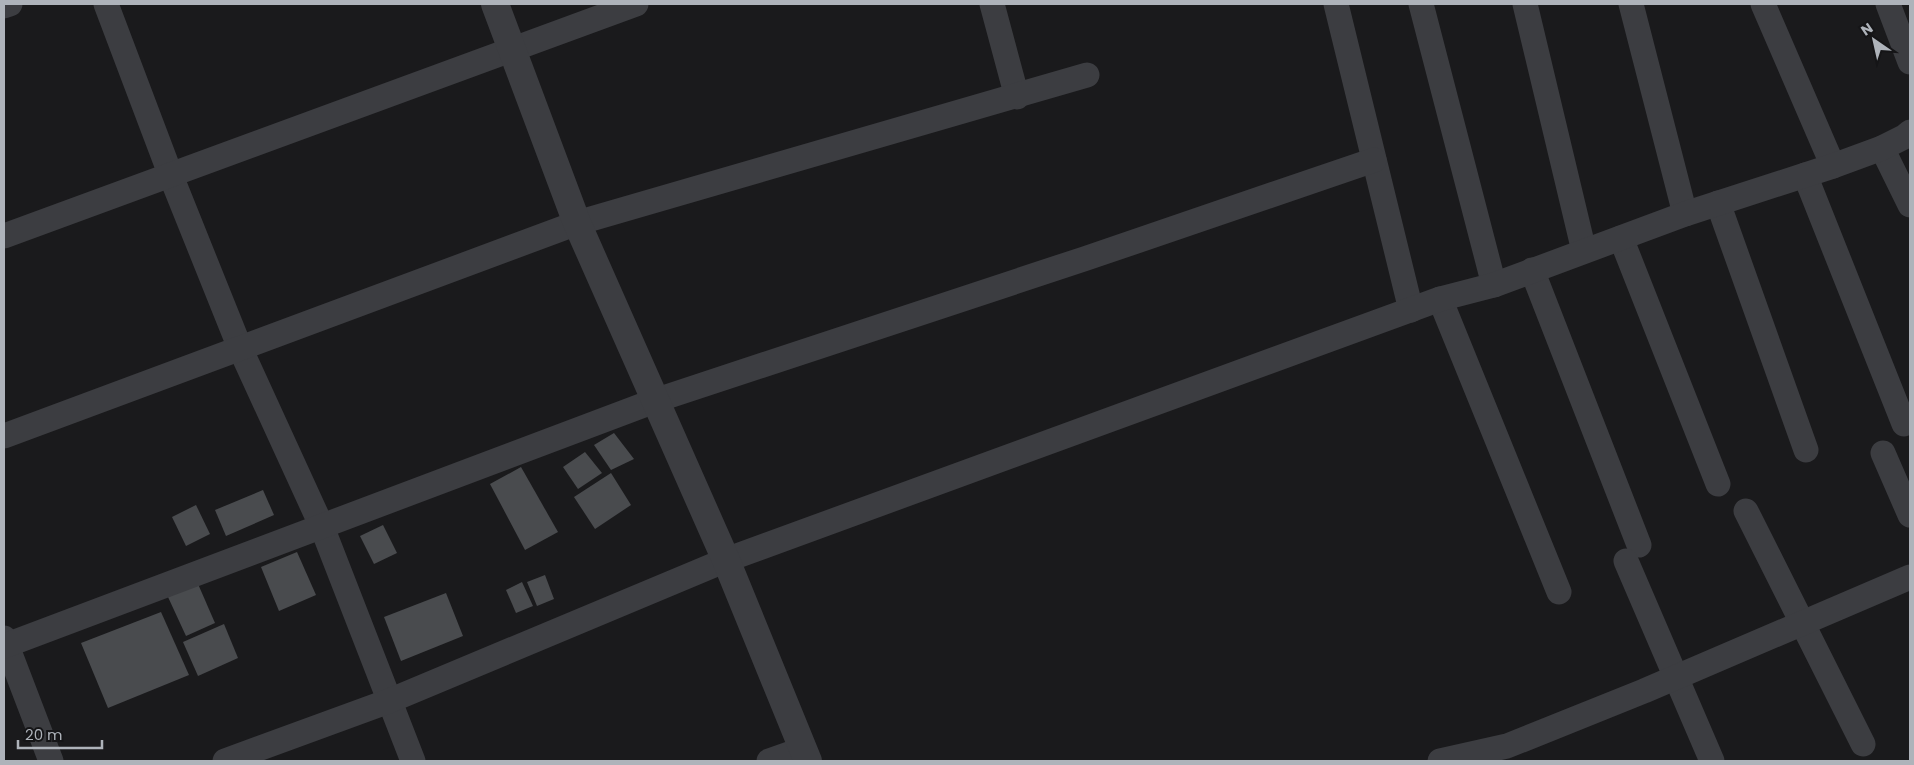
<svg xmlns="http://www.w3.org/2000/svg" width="1914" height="765" viewBox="0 0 1914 765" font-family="Poppins,sans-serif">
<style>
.building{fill:#494b4e}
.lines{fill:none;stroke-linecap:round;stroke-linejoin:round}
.minor{stroke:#3c3d41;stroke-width:25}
.tertiary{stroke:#3c3d41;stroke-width:28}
</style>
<rect width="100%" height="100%" fill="#1a1a1c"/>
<g class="building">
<polygon points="614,433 634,459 611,470 594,445"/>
<polygon points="585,452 602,473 578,489 563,467"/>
<polygon points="521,467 558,532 525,550 490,484"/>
<polygon points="611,473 631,505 595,529 574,497"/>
<polygon points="263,490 274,515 226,536 215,510"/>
<polygon points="196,505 210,534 186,546 172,517"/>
<polygon points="383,525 397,553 374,564 360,536"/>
<polygon points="297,552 316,595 279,611 261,567"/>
<polygon points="545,575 554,599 537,606 527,582"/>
<polygon points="522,582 533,606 516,613 506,590"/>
<polygon points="198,584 215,623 186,636 168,597"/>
<polygon points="446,593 463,636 401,661 384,617"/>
<polygon points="161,612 189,675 108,708 81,643"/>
<polygon points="224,624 238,658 198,676 183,642"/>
</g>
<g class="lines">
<g class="minor">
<polyline points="106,4 171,176 240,348 322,527 413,761"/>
<polyline points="992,4 1017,97"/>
<polyline points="1336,4 1411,310"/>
<polyline points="1421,4 1494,285"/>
<polyline points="1525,4 1584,251"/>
<polyline points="1631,4 1685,214"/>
<polyline points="1763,4 1833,166"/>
<polyline points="1888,4 1910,62"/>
<polyline points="4,6 10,4"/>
<polyline points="1882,148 1910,205"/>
<polyline points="1805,175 1904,424"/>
<polyline points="1718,203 1806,450"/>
<polyline points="4,236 636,4"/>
<polyline points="1621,238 1718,484"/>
<polyline points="1532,270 1639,545"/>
<polyline points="1440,299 1559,592"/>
<polyline points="4,436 577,223 1087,75"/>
<polyline points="1883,453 1910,515"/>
<polyline points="1746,511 1863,744"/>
<polyline points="1626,561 1712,761"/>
<polyline points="4,638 51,761"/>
<polyline points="4,646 657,400 1084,259 1374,160"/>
<polyline points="225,761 389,701 726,560 1440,299 1494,285 1685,214 1833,166 1882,148 1904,137 1910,132"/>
<polyline points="769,761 803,749"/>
<polyline points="1440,761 1507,746 1644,691 1910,577"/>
</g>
<polyline class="tertiary" points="495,4 577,223 726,560 808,761"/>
</g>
<rect width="1914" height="765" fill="none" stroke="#aeb3ba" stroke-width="10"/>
<g transform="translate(1874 40) rotate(326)" stroke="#151517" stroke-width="4" paint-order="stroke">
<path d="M0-4L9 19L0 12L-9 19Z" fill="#aeb3ba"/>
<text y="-8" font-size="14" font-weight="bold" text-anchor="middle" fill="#aeb3ba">N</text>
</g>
<path d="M18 740v8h84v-8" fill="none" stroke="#aeb3ba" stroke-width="2.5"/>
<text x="25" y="740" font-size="15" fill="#aeb3ba" stroke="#151517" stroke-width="4" paint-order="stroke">20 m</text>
</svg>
